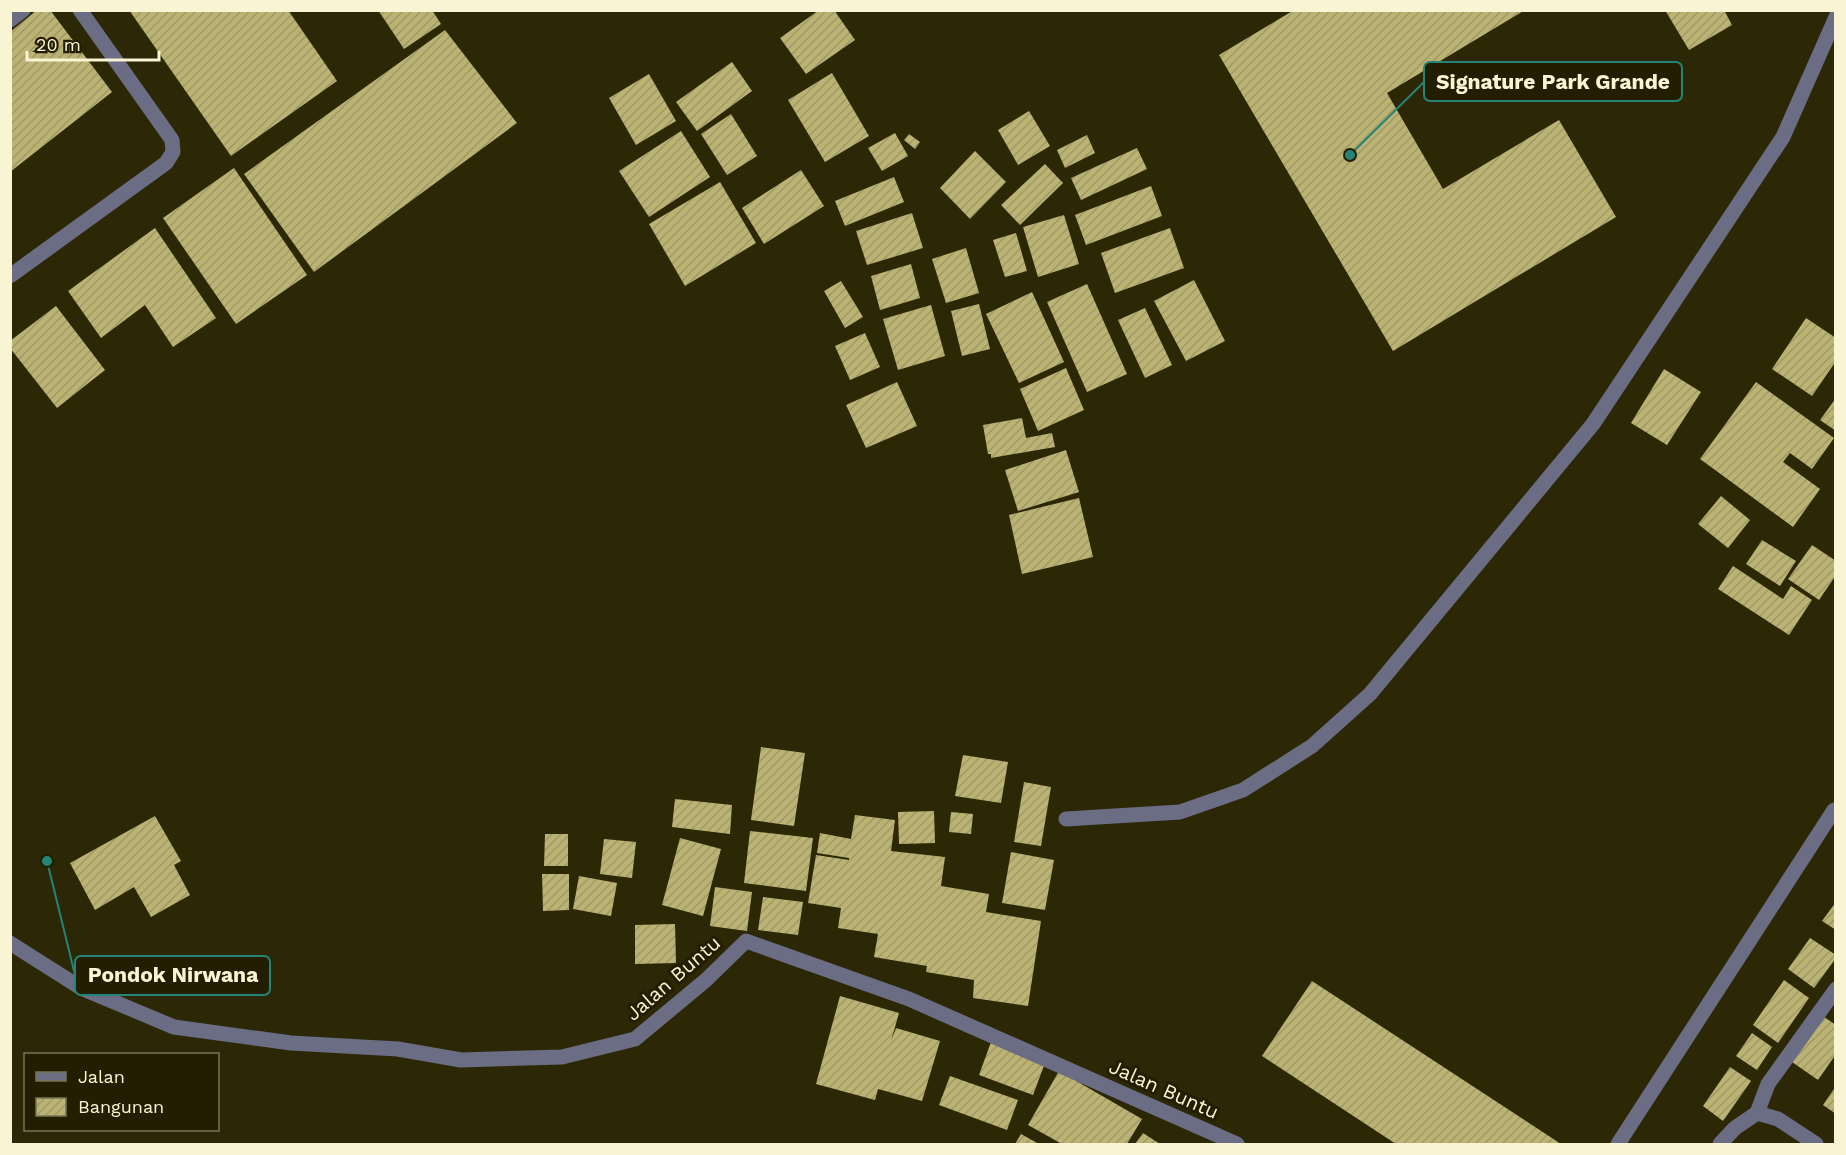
<svg xmlns="http://www.w3.org/2000/svg" width="1846" height="1155" viewBox="0 0 1846 1155" font-family="'Work Sans',sans-serif">
<style>
.building{fill:url(#building-hatch)}
.lines{fill:none;stroke-linecap:round;stroke-linejoin:round}
.lane{stroke:#6b6d85;stroke-width:15}
.street{stroke:#6b6d85;stroke-width:15}
.labels{text-anchor:middle;dominant-baseline:central;stroke-width:6;stroke-linejoin:round;paint-order:stroke}
.street-label{font-size:20px;fill:#f8f4d4;stroke:#231e00}
.leader{fill:none;stroke:#268378;stroke-width:2}
.callout-dot{fill:#268378;stroke:#231e00;stroke-width:2}
.callout{fill:#231e00;stroke:#268378;stroke-width:2}
.callout-label{font-size:21px;text-anchor:middle;font-weight:bold;fill:#f8f4d4}
</style>
<defs>
<pattern id="building-hatch" width="6" height="6" patternUnits="userSpaceOnUse" patternTransform="scale(1.5)"><rect width="6" height="6" fill="#bbb373"/><path d="M-1 1l2-2M0 6l6-6M5 7l2-2" fill="none" stroke="#9f9866"/></pattern>
</defs>
<rect width="100%" height="100%" fill="#2c2806"/>
<g class="building">
<polygon points="37,10 50,10 112,92 10,172 10,32"/>
<polygon points="129,10 288,10 337,81 231,156"/>
<polygon points="378,10 432,10 441,24 404,49"/>
<polygon points="819,10 834,10 855,40 806,74 780,38"/>
<polygon points="1294,10 1525,10 1387,93 1443,189 1559,120 1616,217 1393,351 1219,55"/>
<polygon points="1665,10 1724,10 1732,25 1689,50"/>
<polygon points="445,30 517,123 314,272 244,174"/>
<polygon points="732,62 752,91 697,131 676,102"/>
<polygon points="832,73 869,136 825,162 788,100"/>
<polygon points="649,74 676,121 636,145 609,98"/>
<polygon points="1029,111 1050,146 1018,165 998,130"/>
<polygon points="731,114 757,156 727,175 701,134"/>
<polygon points="681,131 710,177 649,217 619,171"/>
<polygon points="895,133 908,156 882,171 868,148"/>
<polygon points="909,134 920,142 915,149 904,140"/>
<polygon points="1087,135 1095,153 1065,168 1057,150"/>
<polygon points="1137,148 1147,169 1081,200 1071,178"/>
<polygon points="975,151 1006,182 970,219 940,188"/>
<polygon points="1045,164 1063,183 1020,225 1001,205"/>
<polygon points="234,168 307,275 236,324 163,218"/>
<polygon points="801,170 824,206 764,244 742,208"/>
<polygon points="894,177 904,202 845,226 835,201"/>
<polygon points="720,182 756,243 685,286 649,224"/>
<polygon points="1151,186 1162,216 1086,245 1075,215"/>
<polygon points="912,213 923,248 867,265 856,231"/>
<polygon points="1064,215 1079,264 1038,277 1023,227"/>
<polygon points="155,228 216,318 173,347 145,305 101,338 68,291"/>
<polygon points="1170,228 1184,268 1115,293 1101,253"/>
<polygon points="1016,233 1027,271 1005,277 993,240"/>
<polygon points="966,248 979,293 946,303 932,259"/>
<polygon points="911,264 920,298 880,310 871,276"/>
<polygon points="1194,280 1225,341 1186,361 1154,301"/>
<polygon points="841,281 863,317 845,328 824,291"/>
<polygon points="1087,284 1127,374 1087,392 1047,302"/>
<polygon points="1032,292 1064,362 1019,383 986,314"/>
<polygon points="979,304 990,349 962,356 951,311"/>
<polygon points="931,305 945,356 898,370 883,319"/>
<polygon points="56,306 105,370 57,408 10,348 10,341"/>
<polygon points="1145,308 1172,365 1145,378 1118,320"/>
<polygon points="1806,318 1836,338 1836,361 1812,396 1772,369"/>
<polygon points="865,333 880,367 850,380 835,346"/>
<polygon points="1066,368 1084,410 1038,431 1020,389"/>
<polygon points="1664,369 1701,392 1667,445 1631,423"/>
<polygon points="897,382 917,426 866,448 846,405"/>
<polygon points="1756,382 1834,438 1812,469 1790,453 1783,462 1820,489 1793,527 1700,459"/>
<polygon points="1836,398 1836,431 1820,420"/>
<polygon points="1022,418 1026,438 1052,433 1055,447 991,458 991,454 988,454 983,425"/>
<polygon points="1066,450 1079,492 1018,511 1005,470"/>
<polygon points="1721,496 1750,520 1728,548 1698,524"/>
<polygon points="1079,498 1093,557 1022,574 1009,515"/>
<polygon points="1762,540 1796,561 1780,586 1746,564"/>
<polygon points="1812,545 1836,561 1836,575 1819,600 1788,579"/>
<polygon points="1733,566 1783,599 1791,586 1812,600 1789,635 1718,589"/>
<polygon points="761,747 805,753 794,826 751,820"/>
<polygon points="963,755 1008,762 1001,803 955,796"/>
<polygon points="1024,782 1051,787 1041,846 1014,842"/>
<polygon points="675,799 732,805 730,834 672,827"/>
<polygon points="934,811 935,843 899,844 898,812"/>
<polygon points="951,812 973,814 971,834 949,832"/>
<polygon points="855,815 895,820 891,851 945,857 941,886 989,894 986,912 1041,921 1028,1006 973,998 974,980 926,972 927,966 874,957 878,934 838,928 841,908 808,903 816,855 849,860 849,858 817,853 820,833 851,839"/>
<polygon points="155,816 181,861 174,865 190,895 151,917 134,887 95,910 70,863"/>
<polygon points="750,831 813,838 806,891 744,883"/>
<polygon points="545,834 568,834 568,866 544,866"/>
<polygon points="680,838 721,849 703,916 662,905"/>
<polygon points="604,839 636,842 632,878 600,874"/>
<polygon points="1011,852 1054,860 1045,910 1002,903"/>
<polygon points="542,874 569,874 569,910 543,911"/>
<polygon points="579,876 617,883 611,916 573,909"/>
<polygon points="715,887 752,892 747,931 710,926"/>
<polygon points="763,897 803,902 798,935 758,930"/>
<polygon points="1836,902 1836,930 1822,921"/>
<polygon points="675,924 676,963 635,964 635,925"/>
<polygon points="1810,938 1836,955 1836,958 1814,988 1788,969"/>
<polygon points="1784,980 1809,998 1778,1043 1753,1025"/>
<polygon points="1312,981 1561,1144 1396,1144 1262,1056"/>
<polygon points="840,996 899,1013 891,1041 896,1028 940,1041 922,1101 878,1089 875,1100 816,1084"/>
<polygon points="1824,1017 1836,1025 1836,1054 1818,1080 1792,1062"/>
<polygon points="1752,1033 1772,1047 1757,1070 1736,1056"/>
<polygon points="991,1042 1045,1063 1033,1095 979,1075"/>
<polygon points="1730,1067 1751,1081 1723,1121 1703,1106"/>
<polygon points="1059,1071 1142,1119 1127,1144 1062,1144 1028,1125"/>
<polygon points="950,1076 1018,1100 1007,1130 939,1105"/>
<polygon points="1836,1086 1836,1114 1823,1105"/>
<polygon points="1143,1133 1160,1144 1135,1144"/>
<polygon points="1021,1134 1039,1144 1015,1144"/>
</g>
<g class="lines">
<g class="lane">
<polyline points="10,20 23,10"/>
<polyline points="10,276 166,163 173,152 172,140 80,10"/>
<polyline points="1066,819 1180,812 1243,790 1312,746 1370,694 1593,424 1783,137 1836,17"/>
<polyline points="1618,1144 1834,810"/>
</g>
<g class="street">
<polyline points="10,943 81,988 174,1027 291,1043 398,1049 461,1060 562,1057 635,1039 706,980 746,941 909,999 1237,1144"/>
<polyline points="1757,1113 1768,1084 1836,989"/>
<polyline points="1757,1113 1778,1119 1816,1144"/>
<polyline points="1720,1144 1735,1128 1757,1113"/>
</g>
</g>
<g class="labels">
<g class="street-label">
<text transform="translate(673 978) rotate(-41)">Jalan Buntu</text>
<text transform="translate(1164 1089) rotate(24)">Jalan Buntu</text>
</g>
</g>
<path class="leader" d="M1350 155L1424 82M47 861L75 975"/>
<g class="callout-dot">
<circle cx="1350" cy="155" r="6"/>
<circle cx="47" cy="861" r="6"/>
</g>
<g class="callout">
<rect x="1424" y="62" width="258" height="39" rx="6"/>
<rect x="75" y="956" width="195" height="39" rx="6"/>
</g>
<g class="callout-label">
<text x="1553" y="89">Signature Park Grande</text>
<text x="173" y="982">Pondok Nirwana</text>
</g>
<rect width="1846" height="1155" fill="none" stroke="#f8f4d4" stroke-width="24"/>
<rect x="24" y="1053" width="195" height="78" fill="#231e00" stroke="#787455" stroke-width="1.5"/>
<rect x="36" y="1072" width="30" height="9" fill="#6b6d85" stroke="#787455" stroke-width="1.5"/>
<text x="78" y="1083" font-size="18" fill="#f8f4d4">Jalan</text>
<rect x="36" y="1098" width="30" height="18" fill="url(#building-hatch)" stroke="#787455" stroke-width="1.5"/>
<text x="78" y="1113" font-size="18" fill="#f8f4d4">Bangunan</text>
<path d="M27 51v9h132v-9" fill="none" stroke="#f8f4d4" stroke-width="3"/>
<text x="36" y="51" font-size="18" fill="#f8f4d4" stroke="#231e00" stroke-width="4.5" paint-order="stroke">20 m</text>
</svg>
